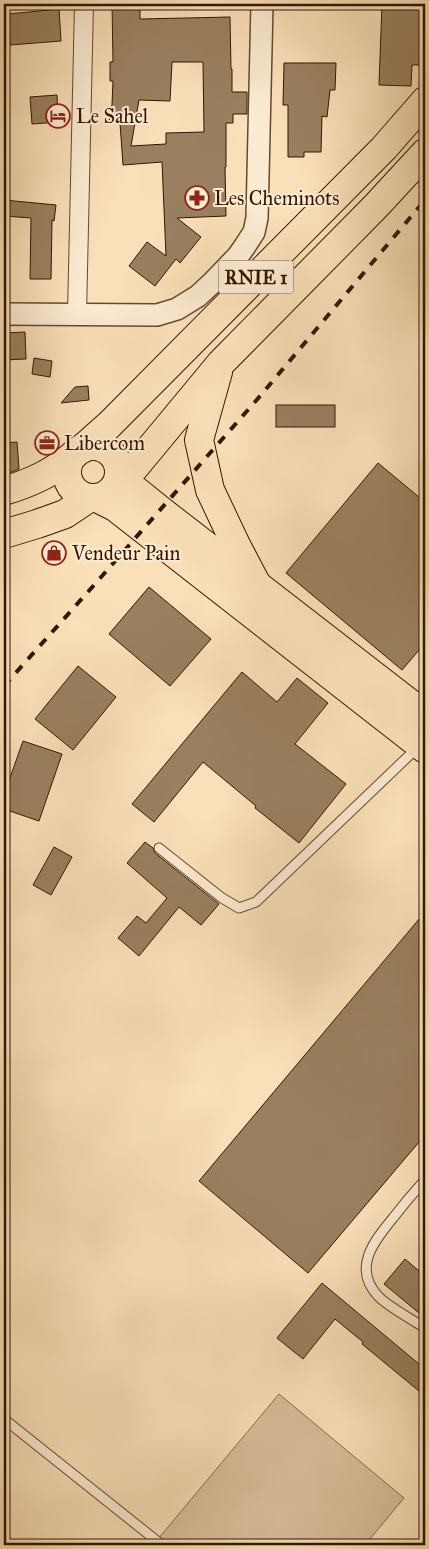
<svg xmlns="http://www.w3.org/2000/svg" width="429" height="1549" viewBox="0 0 429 1549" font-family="'IM FELL Great Primer',serif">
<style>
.green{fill:#d8be9a;stroke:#856a4d}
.building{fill:#9a8060;stroke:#321700;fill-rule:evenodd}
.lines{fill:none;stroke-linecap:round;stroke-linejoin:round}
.service-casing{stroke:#64492e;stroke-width:11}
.minor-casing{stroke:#64492e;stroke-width:20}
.tertiary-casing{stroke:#64492e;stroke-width:24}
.primary-casing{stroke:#321700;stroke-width:30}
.trunk-casing{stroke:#321700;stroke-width:30}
.service{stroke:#fcebd2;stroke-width:9}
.minor{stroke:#fcebd2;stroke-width:18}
.tertiary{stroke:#fcebd2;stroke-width:21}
.primary{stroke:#fae0b9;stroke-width:28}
.trunk{stroke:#fae0b9;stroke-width:28}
.rail{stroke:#321700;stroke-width:4;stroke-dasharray:9 9;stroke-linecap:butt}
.labels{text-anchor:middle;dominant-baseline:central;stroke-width:4;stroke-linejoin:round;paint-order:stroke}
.shield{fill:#fcebd2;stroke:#6f573f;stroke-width:1}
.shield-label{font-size:19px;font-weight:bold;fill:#321700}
.poi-label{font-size:20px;fill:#321700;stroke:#fcebd2;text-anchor:start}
</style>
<rect width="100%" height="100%" fill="#fae0b9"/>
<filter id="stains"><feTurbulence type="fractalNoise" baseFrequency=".004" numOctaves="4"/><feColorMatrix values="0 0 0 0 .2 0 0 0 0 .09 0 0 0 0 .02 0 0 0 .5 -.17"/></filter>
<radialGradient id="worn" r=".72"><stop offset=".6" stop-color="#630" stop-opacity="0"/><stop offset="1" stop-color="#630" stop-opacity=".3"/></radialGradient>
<polygon class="green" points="279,1394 404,1498 365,1545 153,1545"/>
<g class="building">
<path d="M112,4H140V19L230,17L231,69H232V92H247V114H233V123H226V167H225L226,216L177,218L201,237L180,263L176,259L155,286L129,266L147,242L166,256L162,162L123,165L120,123L109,121L112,105L113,81H110V62H113ZM172,62H203L204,132L166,133V144L131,146L139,100L170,101Z"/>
<polygon points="382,4 425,4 423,65 412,65 411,86 379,85"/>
<polygon points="59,9 61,41 10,45 8,14"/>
<polygon points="284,63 336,63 335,90 330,90 327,117 322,116 321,152 304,152 304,157 288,157 288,105 283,105"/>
<polygon points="57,95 58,122 32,124 30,97"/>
<polygon points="4,200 56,205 54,221 52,220 51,279 30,279 31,218 4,216"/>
<polygon points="25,332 26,359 4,360 4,333"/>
<polygon points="34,358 52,361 50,377 32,374"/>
<polygon points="88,386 89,400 61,403 75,387"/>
<rect x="276" y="405" width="59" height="22"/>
<polygon points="17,442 19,469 4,475 4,443"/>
<polygon points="378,463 425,502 425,643 402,670 286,573"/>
<polygon points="149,587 211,639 170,686 109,634"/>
<polygon points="78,666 116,697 73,750 35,719"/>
<polygon points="242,672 277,702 297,678 328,703 295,744 346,784 299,843 255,808 256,806 203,762 154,822 132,804"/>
<polygon points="23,741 62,754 39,821 4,809 4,795"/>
<polygon points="145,842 153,848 155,853 219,904 201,925 179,907 139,956 118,938 137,916 146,923 167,898 127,863"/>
<polygon points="54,847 72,857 51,895 33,885"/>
<polygon points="425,912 425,1135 308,1273 199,1181"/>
<polygon points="405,1259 425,1276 425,1318 384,1284"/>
<polygon points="322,1283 425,1369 425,1396 362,1344 363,1342 335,1319 303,1359 277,1338"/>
</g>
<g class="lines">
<g class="service-casing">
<g id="service">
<polyline points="159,848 222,898 239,908 256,902 418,747"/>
<path d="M425,1180C414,1192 403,1205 393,1218C374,1241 352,1268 378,1296C387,1306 413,1320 425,1328"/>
<polyline points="4,1419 162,1545"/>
</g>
</g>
<g class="minor-casing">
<polyline id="minor" points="77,314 84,4"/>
</g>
<g class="tertiary-casing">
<polyline id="tertiary" points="4,314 157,315 177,309 198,296 212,283 238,256 245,246 254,232 257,218 262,4"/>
</g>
<g class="primary-casing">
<g id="primary">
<polyline points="119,477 160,510 425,715"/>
<polyline points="97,498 115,507 425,749"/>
</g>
</g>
<g class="trunk-casing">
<g id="trunk">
<polyline points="218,372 199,440 210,490 236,545 257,585"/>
<circle cx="93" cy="472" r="26"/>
<polyline points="82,449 109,425 384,148 425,101"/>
<polyline points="119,473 134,468 221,363 376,206 425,153"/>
<path d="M4,491C33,482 52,473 75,454"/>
<polyline points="4,534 37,524 65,514 89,498"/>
</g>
</g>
<use href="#service" class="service"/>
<use href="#minor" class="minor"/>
<use href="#tertiary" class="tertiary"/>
<use href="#primary" class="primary"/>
<use href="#trunk" class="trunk"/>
<polyline class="rail" points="4,686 95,584 261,395 425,200"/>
</g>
<defs>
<g id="hotel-ring" transform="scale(1.25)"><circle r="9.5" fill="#fcebd2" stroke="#8f2418" stroke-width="1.5"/><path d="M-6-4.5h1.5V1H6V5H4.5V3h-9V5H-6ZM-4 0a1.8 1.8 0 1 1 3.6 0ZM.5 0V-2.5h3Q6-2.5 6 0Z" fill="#8f2418"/></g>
<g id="pharmacy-ring" transform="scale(1.25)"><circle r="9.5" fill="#fcebd2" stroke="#8f2418" stroke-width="1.5"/><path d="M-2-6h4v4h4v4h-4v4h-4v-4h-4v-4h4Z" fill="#8f2418"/></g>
<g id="office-ring" transform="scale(1.25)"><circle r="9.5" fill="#fcebd2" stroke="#8f2418" stroke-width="1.5"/><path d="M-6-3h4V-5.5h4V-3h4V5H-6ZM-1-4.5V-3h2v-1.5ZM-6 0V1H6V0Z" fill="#8f2418"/></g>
<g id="shop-ring" transform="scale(1.25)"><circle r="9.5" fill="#fcebd2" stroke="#8f2418" stroke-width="1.5"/><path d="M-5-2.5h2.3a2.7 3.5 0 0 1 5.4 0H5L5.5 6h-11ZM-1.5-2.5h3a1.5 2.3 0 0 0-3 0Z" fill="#8f2418"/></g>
</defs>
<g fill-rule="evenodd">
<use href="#hotel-ring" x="58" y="116"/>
<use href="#pharmacy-ring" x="197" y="198"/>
<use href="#office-ring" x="47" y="443"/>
<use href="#shop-ring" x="54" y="553"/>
</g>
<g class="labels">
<rect class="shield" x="218.5" y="260.5" width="75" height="33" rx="4"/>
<g class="shield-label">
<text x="256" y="277">RNIE 1</text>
</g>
<g class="poi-label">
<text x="76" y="116">Le Sahel</text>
<text x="214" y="198">Les Cheminots</text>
<text x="64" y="443">Libercom</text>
<text x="72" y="553">Vendeur Pain</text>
</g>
</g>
<rect width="429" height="1549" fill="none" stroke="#fae0b9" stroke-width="20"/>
<rect x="5" y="5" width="419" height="1539" fill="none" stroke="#321700" stroke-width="2.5"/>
<rect x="10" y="10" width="409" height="1529" fill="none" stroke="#321700"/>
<rect width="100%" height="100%" filter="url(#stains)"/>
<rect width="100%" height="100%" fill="url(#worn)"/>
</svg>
